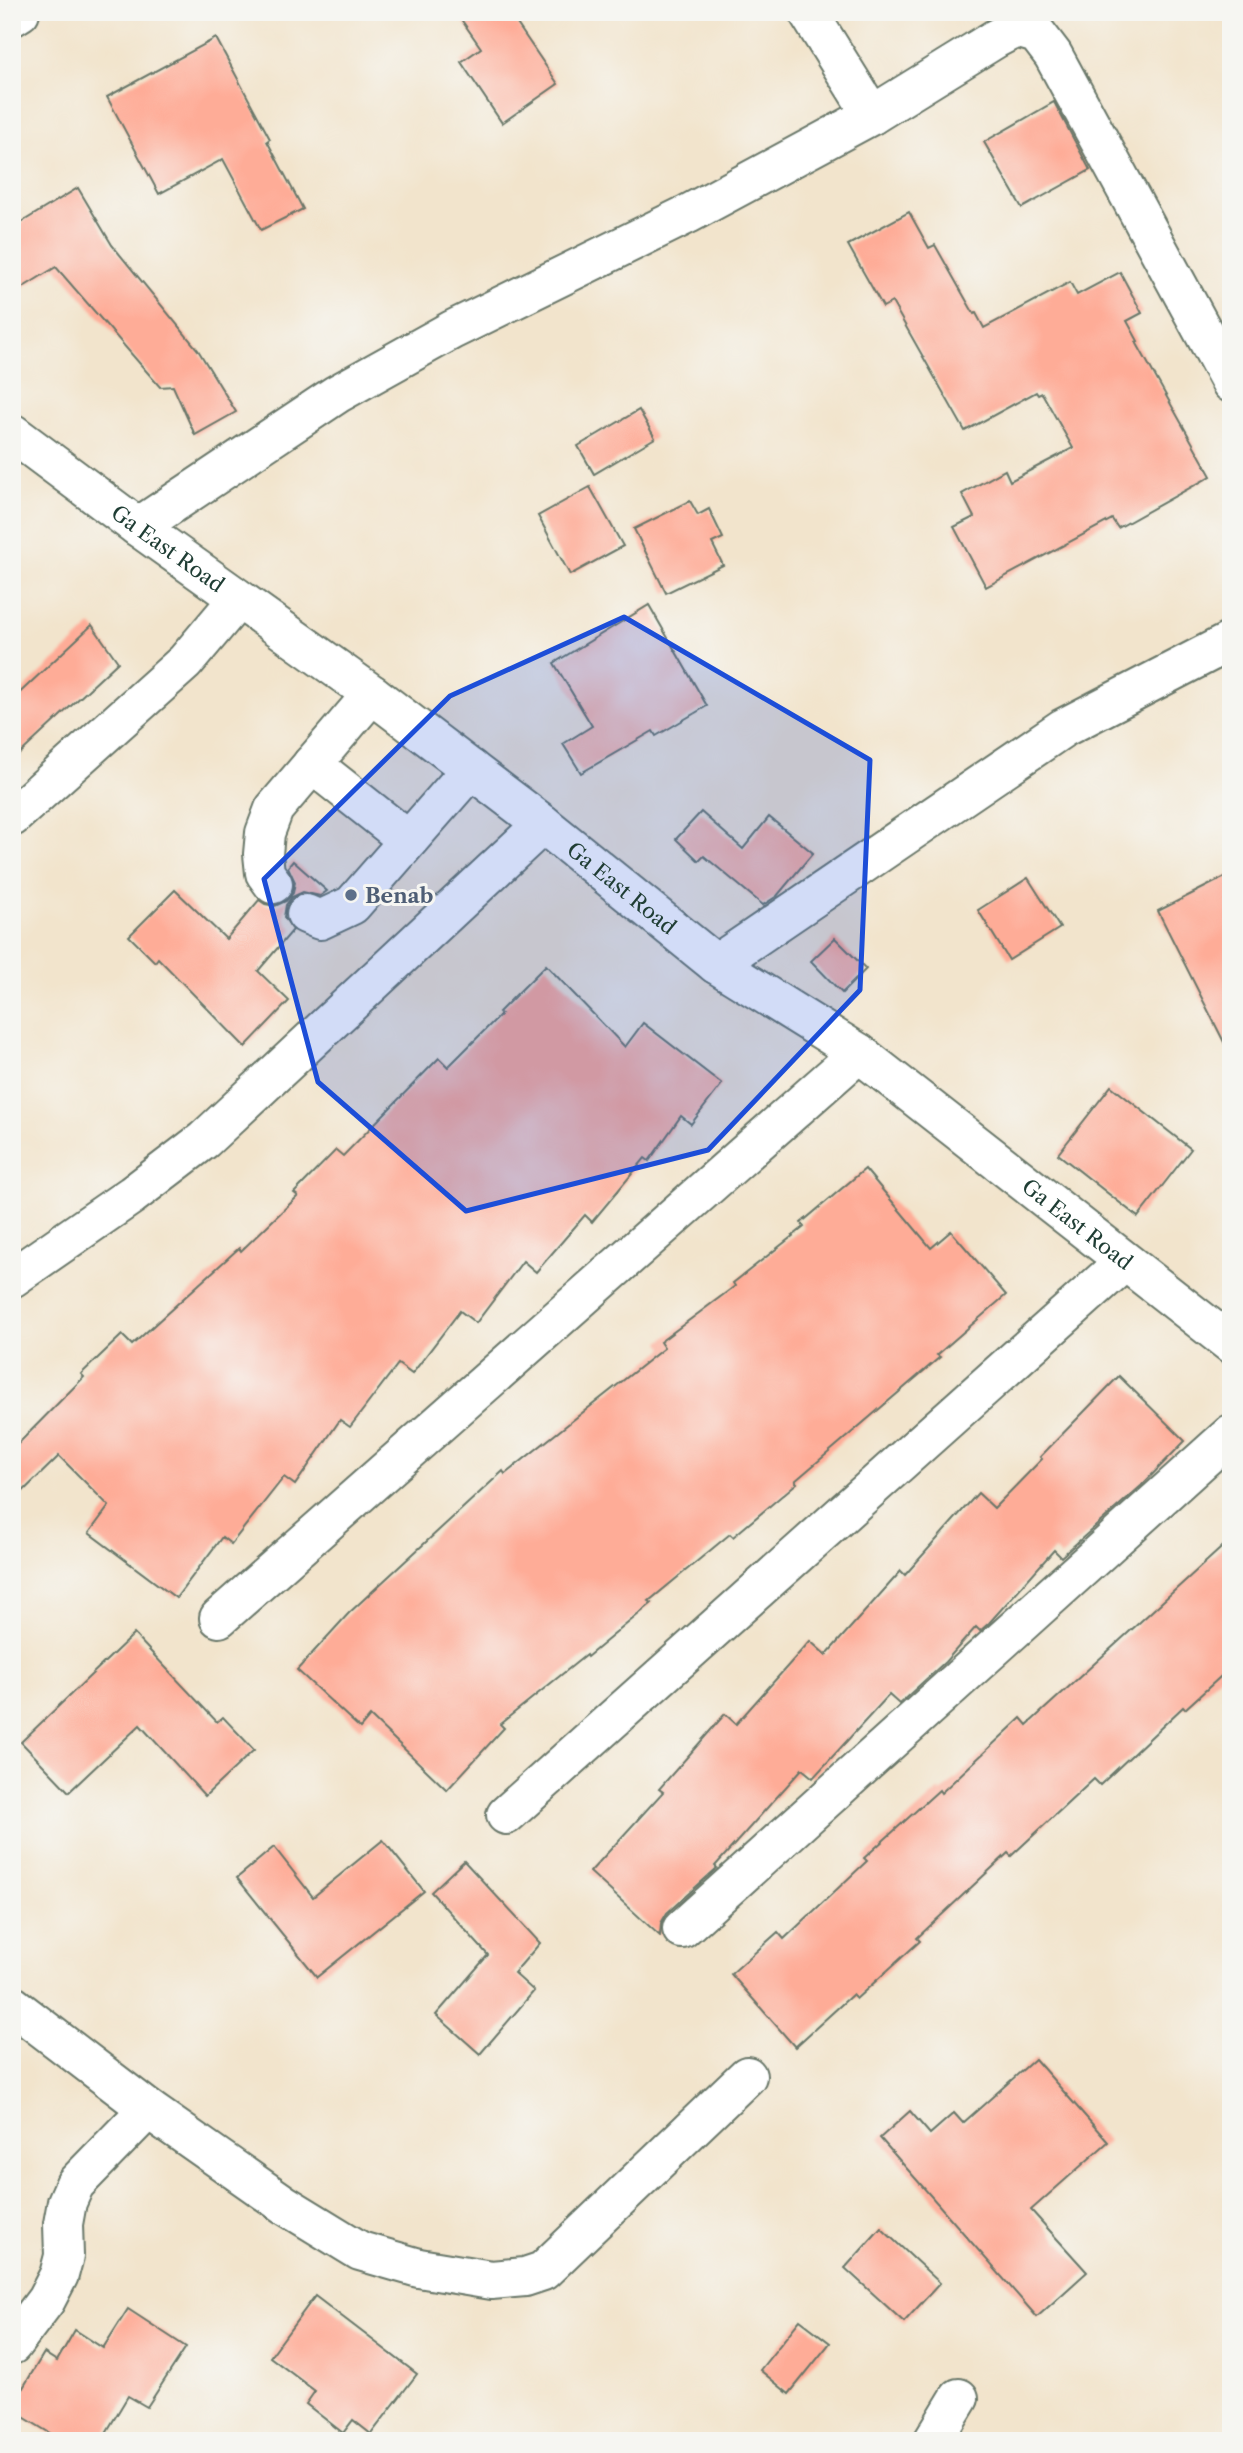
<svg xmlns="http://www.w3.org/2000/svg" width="1243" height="2453" viewBox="0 0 1243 2453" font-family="'Libre Caslon Text',serif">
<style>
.building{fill:#feac97}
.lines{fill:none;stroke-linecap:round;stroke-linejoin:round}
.minor-casing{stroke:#697769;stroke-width:42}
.minor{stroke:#fff;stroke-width:38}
.marked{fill:#1d4ed8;fill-opacity:0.2;stroke:#1d4ed8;stroke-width:5;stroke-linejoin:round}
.service-dot{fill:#5c6f8a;stroke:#f6f6f2;stroke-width:2.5}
.labels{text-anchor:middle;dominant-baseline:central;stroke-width:6;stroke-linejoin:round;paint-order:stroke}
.street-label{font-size:21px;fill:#1f3d34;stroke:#f6f6f2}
.service-label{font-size:21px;font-weight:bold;fill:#4e5e75;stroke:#f6f6f2;text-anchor:start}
</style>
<rect width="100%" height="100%" fill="#f6f6f2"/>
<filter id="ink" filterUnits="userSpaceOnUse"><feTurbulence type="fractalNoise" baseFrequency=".0143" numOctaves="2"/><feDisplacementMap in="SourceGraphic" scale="14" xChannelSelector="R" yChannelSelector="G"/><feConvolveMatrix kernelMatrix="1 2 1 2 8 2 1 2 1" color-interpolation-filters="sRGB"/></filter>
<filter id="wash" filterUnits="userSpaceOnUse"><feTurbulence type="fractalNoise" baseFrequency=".00686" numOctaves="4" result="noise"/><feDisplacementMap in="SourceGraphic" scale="28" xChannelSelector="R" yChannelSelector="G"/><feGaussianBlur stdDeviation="1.57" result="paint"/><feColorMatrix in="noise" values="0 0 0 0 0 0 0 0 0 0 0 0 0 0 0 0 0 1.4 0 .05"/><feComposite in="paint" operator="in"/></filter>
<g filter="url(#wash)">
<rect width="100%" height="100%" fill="#f2e4cc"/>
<g id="blocks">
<g class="building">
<polygon points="456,12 509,12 558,84 502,123 461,62 481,48"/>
<polygon points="216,38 270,139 267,141 303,209 261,230 223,159 159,194 107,97"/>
<polygon points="1054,102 1090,170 1022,208 984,142"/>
<polygon points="78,188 112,245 198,350 236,412 195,435 173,386 160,387 56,267 12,294 12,228"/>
<polygon points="909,212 929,248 935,245 974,314 976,313 984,328 1070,282 1077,295 1120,272 1142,313 1127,321 1138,341 1136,342 1211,476 1118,528 1112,519 986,587 954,527 974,517 962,494 1005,470 1010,481 1073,448 1042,393 1038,395 1036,392 965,431 892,302 883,307 848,245"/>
<polygon points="639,410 655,438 594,474 578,446"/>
<polygon points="590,487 623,546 570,575 538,516"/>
<polygon points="690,501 698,515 709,509 723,538 712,543 723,565 666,593 634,529"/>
<polygon points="649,605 707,706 656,736 653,731 581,773 563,744 592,726 554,663"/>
<polygon points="92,625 118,662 12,761 12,700"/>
<polygon points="701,812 743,849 769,817 813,853 777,896 763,905 704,856 699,861 676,839"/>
<polygon points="293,861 327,891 320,896 303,892 292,897 286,905 284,917 293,930 258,971 289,1001 245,1047 158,958 155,962 129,936 175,890 226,939 259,900 265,904 275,906 286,901 293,893 295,882 288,867"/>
<polygon points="1231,874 1231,1056 1158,911"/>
<polygon points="1028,878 1060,928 1009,960 978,910"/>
<polygon points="835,938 866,969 842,993 811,961"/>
<polygon points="546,965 625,1047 643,1023 722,1084 691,1124 681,1116 649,1161 645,1158 592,1222 585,1215 536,1272 523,1261 476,1323 460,1311 412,1374 398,1364 350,1427 340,1420 295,1485 284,1477 231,1544 222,1537 176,1598 89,1533 109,1506 59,1456 12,1502 12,1450 84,1377 81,1374 122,1335 132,1345 239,1248 241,1251 298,1196 294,1193 336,1150 343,1156 439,1058 448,1067 501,1014 499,1012"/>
<polygon points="1111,1086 1191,1149 1138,1217 1058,1154"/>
<polygon points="865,1169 931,1248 951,1231 1006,1295 937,1355 940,1357 795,1481 797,1483 733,1537 730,1534 649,1601 652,1603 587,1657 586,1655 500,1724 504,1728 447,1790 370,1716 360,1728 297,1670 349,1613 503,1471 505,1474 664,1348 660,1342 735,1286 733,1283 804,1227 801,1223"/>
<polygon points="1119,1376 1185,1441 1141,1486 1061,1557 1054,1550 989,1623 980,1631 976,1627 945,1662 899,1704 889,1695 813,1778 802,1769 715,1866 717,1868 667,1913 661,1923 660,1936 590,1872 663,1792 659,1789 725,1714 736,1724 810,1641 826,1655 901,1571 905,1575 978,1493 994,1508 1042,1459 1040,1457"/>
<polygon points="1231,1539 1231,1667 1185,1709 1183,1707 1100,1785 1094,1779 1011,1856 1008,1853 917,1938 920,1941 856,1999 852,1995 795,2047 731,1974 778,1932 784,1939 867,1861 864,1858 939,1790 941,1793 1021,1718 1027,1725"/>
<polygon points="134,1634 217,1722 223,1717 254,1750 205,1796 140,1725 69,1792 21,1742"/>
<polygon points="383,1840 424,1891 317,1977 237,1878 274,1847 313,1897"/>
<polygon points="464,1861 540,1943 514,1973 534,1991 480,2054 436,2015 488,1955 431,1892"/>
<polygon points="1035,2059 1108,2142 1031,2210 1087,2272 1037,2317 880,2138 910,2111 930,2134 954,2113 963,2123"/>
<polygon points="881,2228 940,2283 904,2322 845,2268"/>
<polygon points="315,2296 417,2374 371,2434 353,2420 343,2433 306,2404 315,2391 270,2357"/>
<polygon points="128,2309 186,2347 147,2407 128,2396 101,2441 63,2441 12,2410 12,2406 44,2353 57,2361 75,2330 103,2348"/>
<polygon points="800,2320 830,2343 789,2394 760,2370"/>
</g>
</g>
</g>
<g filter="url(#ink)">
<use href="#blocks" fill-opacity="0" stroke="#697769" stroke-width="2"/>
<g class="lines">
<g class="minor-casing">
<g id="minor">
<polyline points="808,12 872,115"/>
<polyline points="12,17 20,12"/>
<path id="s1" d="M12,433L138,527L372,694L543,824L716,964L859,1053L1231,1344"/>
<polyline points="138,527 337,394 452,330 688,214 872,115 995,39 1016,28 1037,34 1053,55 1231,383"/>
<polyline points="312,764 408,840"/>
<polyline points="12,817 185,662 238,599"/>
<polyline points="273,884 265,873 263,854 265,833 274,809 372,694"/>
<polyline points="306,914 320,920 352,905 471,769"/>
<polyline points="716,964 1063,728 1231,641"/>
<polyline points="12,1278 132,1195 204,1140 543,824"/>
<polyline points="219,1618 859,1053"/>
<polyline points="506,1815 1124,1262"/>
<polyline points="682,1929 1231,1434"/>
<polyline points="12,2005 148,2109 285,2205 360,2251 419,2268 491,2280 525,2277 543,2271 747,2076"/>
<polyline points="12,2345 46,2300 59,2275 64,2256 63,2224 67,2202 75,2184 148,2109"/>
<polyline points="933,2441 959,2398"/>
</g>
</g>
<use href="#minor" class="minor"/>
</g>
</g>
<path class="marked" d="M624,617L870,760L860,990L708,1150L466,1211L318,1082L264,879L450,696Z"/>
<circle class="service-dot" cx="351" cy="895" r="7"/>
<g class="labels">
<g class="street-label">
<text stroke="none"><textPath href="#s1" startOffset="194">Ga East Road</textPath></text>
<text stroke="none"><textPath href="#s1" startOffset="761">Ga East Road</textPath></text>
<text stroke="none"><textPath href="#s1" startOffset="1328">Ga East Road</textPath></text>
</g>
<g class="service-label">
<text x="365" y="895">Benab</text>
</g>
</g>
<rect width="1243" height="2453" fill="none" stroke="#f6f6f2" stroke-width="42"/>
</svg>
